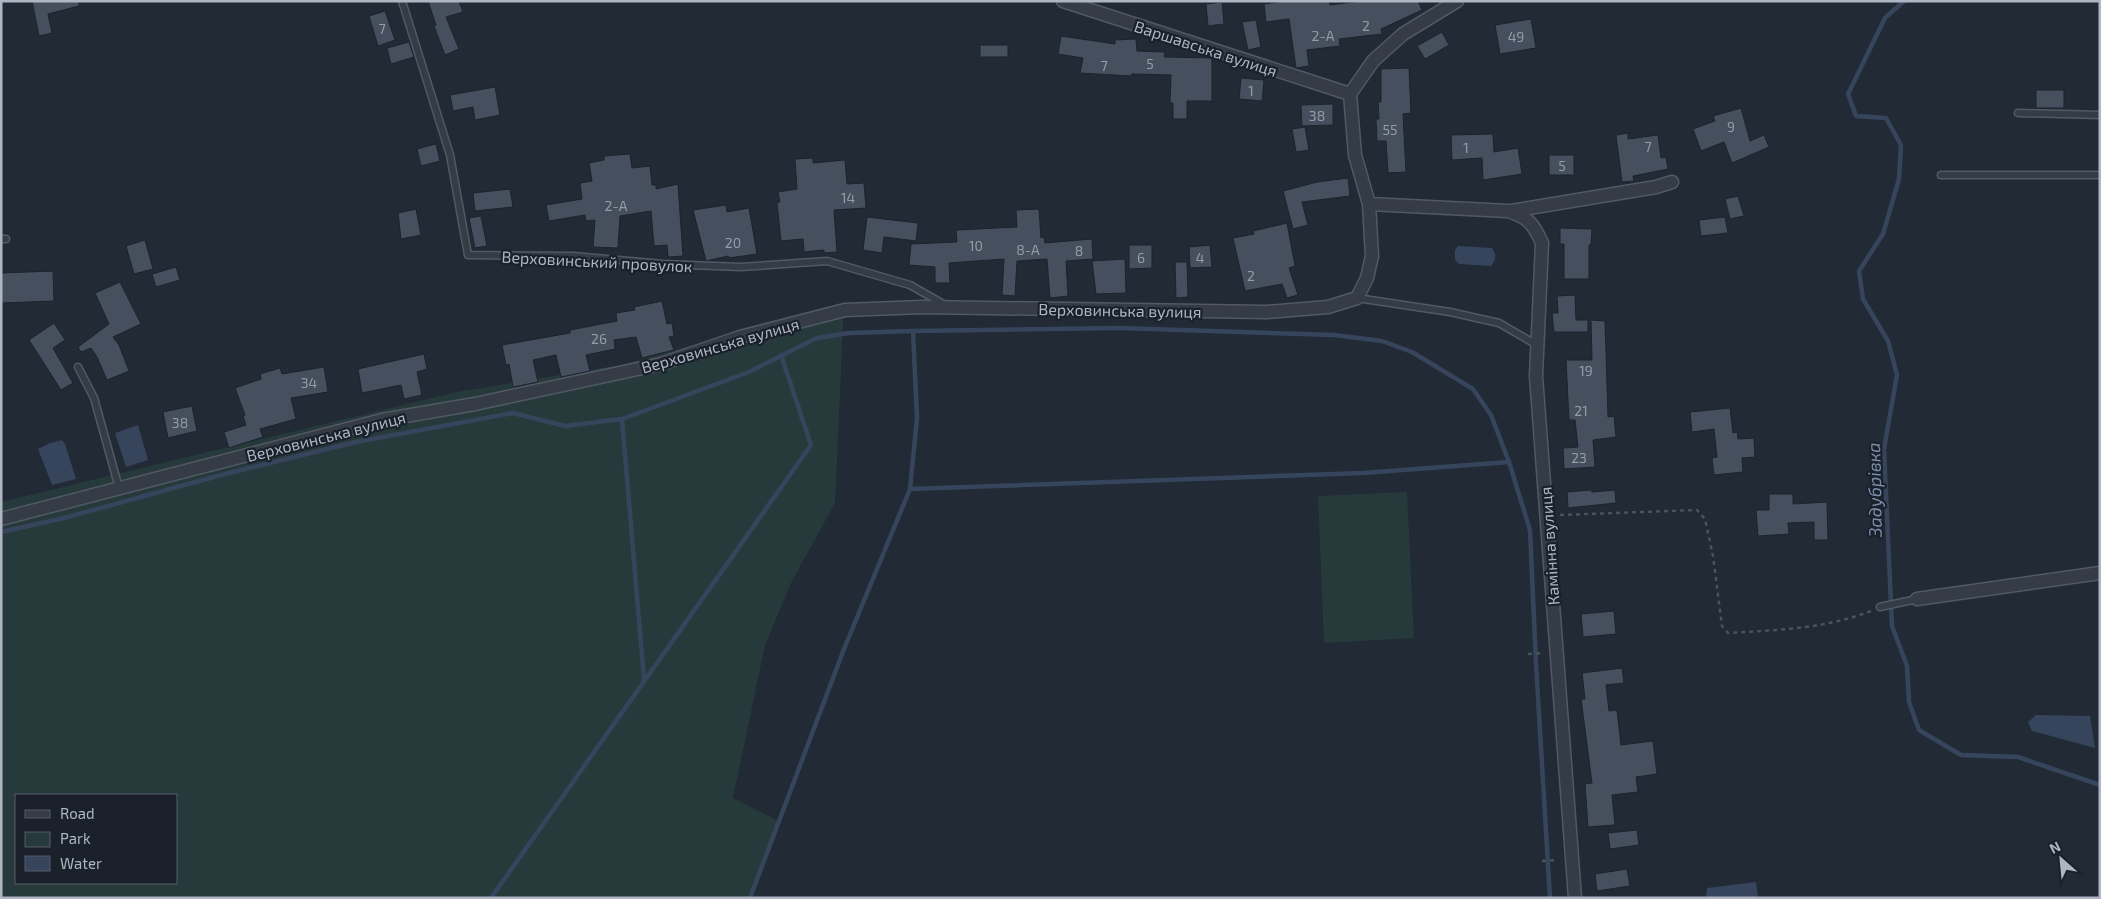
<svg xmlns="http://www.w3.org/2000/svg" width="2101" height="899" viewBox="0 0 2101 899" font-family="'Exo 2',sans-serif">
<style>
.green{fill:#273a3b;fill-rule:evenodd}
.water{fill:#36455c}
.lines{fill:none;stroke-linecap:round;stroke-linejoin:round}
.stream{stroke:#36455c;stroke-width:4.5}
.building{fill:#454f5d;stroke:#1c232d}
.lane-casing{stroke:#525964;stroke-width:9}
.street-casing{stroke:#525964;stroke-width:15}
.path{stroke:#455558;stroke-width:2.5;stroke-dasharray:4 4;stroke-linecap:butt}
.lane{stroke:#353c46;stroke-width:6}
.street{stroke:#353c46;stroke-width:12}
.labels{text-anchor:middle;dominant-baseline:central;stroke-width:4.5;stroke-linejoin:round;paint-order:stroke}
.number-label{font-size:14px;fill:#949caa}
.street-label{font-size:16px;fill:#afb6c3;stroke:#1a212b}
.water-label{font-size:18px;font-style:italic;fill:#798daa;stroke:#1a212b}
</style>
<rect width="100%" height="100%" fill="#212a35"/>
<g class="green">
<path d="M844,302L835,503L791,583L765,645L733,798L780,822L752,898H1V502L457,392L626,364ZM16,795H176V883H16Z"/>
<polygon points="1407,492 1414,638 1324,643 1318,496"/>
</g>
<g class="water">
<path d="M1458,246L1492,248C1497,255 1496,260 1491,266L1459,264L1455,260V250Z"/>
<polygon points="138,425 148,460 126,467 115,433"/>
<polygon points="62,440 65,444 76,479 52,485 38,449 50,443"/>
<polygon points="2036,715 2090,716 2095,748 2032,731 2028,722"/>
<polygon points="1756,882 1758,898 1706,898 1707,888"/>
</g>
<g class="lines">
<g class="stream">
<polyline points="1904,1 1885,18 1848,94 1856,116 1886,118 1901,145 1899,179 1883,234 1859,271 1863,299 1888,341 1897,375 1884,449 1892,626 1907,666 1909,702 1919,730 1961,755 2018,757 2100,785"/>
<polyline points="910,489 1363,473 1509,462"/>
<polyline points="1,532 64,518 225,474 356,442 513,413 565,426 622,419"/>
<polyline points="644,679 622,419 749,372 817,338 849,333 913,331 1119,328 1334,335 1382,341 1412,352 1473,389 1491,415 1509,462 1530,530 1536,664 1550,898"/>
<polyline points="491,898 811,445 781,355"/>
<polyline points="750,898 844,649 910,489 917,418 913,331"/>
</g>
</g>
<g class="building">
<polygon points="32,1 79,1 79,6 48,14 52,33 39,36"/>
<polygon points="428,1 459,1 463,12 446,17 459,49 445,55 434,26 436,25"/>
<polygon points="1284,1 1329,1 1330,5 1361,1 1418,1 1422,10 1381,29 1382,34 1339,39 1340,46 1307,50 1309,66 1296,68 1289,19 1266,22 1264,4"/>
<polygon points="1222,2 1224,24 1208,26 1206,4"/>
<polygon points="385,11 395,40 378,46 369,16"/>
<polygon points="1531,19 1536,48 1500,54 1495,25"/>
<polygon points="1256,20 1261,47 1248,50 1242,22"/>
<polygon points="1442,32 1449,45 1425,59 1417,46"/>
<polygon points="1061,36 1115,44 1115,40 1136,39 1137,51 1165,52 1164,57 1212,58 1212,101 1187,101 1187,119 1173,119 1173,103 1170,103 1171,75 1132,74 1131,76 1080,73 1083,58 1058,54"/>
<polygon points="409,42 414,57 391,64 387,48"/>
<rect x="980" y="45" width="28" height="12"/>
<polygon points="1409,68 1411,113 1403,114 1406,172 1388,173 1386,141 1377,141 1376,119 1379,119 1378,102 1381,102 1381,69"/>
<polygon points="1241,78 1264,80 1262,101 1239,99"/>
<polygon points="495,87 500,115 475,120 473,107 453,111 450,95"/>
<rect x="2036" y="90" width="28" height="18"/>
<polygon points="1333,104 1333,125 1302,126 1301,105"/>
<polygon points="1741,108 1750,141 1764,135 1769,147 1732,163 1724,142 1701,151 1693,129 1715,121 1713,116"/>
<polygon points="1305,127 1309,150 1296,152 1292,129"/>
<polygon points="1628,133 1628,139 1658,135 1661,158 1666,157 1668,169 1633,176 1634,181 1622,182 1616,135"/>
<polygon points="1493,134 1494,152 1518,148 1522,174 1483,180 1482,158 1452,160 1451,135"/>
<polygon points="436,144 440,161 421,166 417,149"/>
<polygon points="630,154 632,168 650,166 652,185 656,185 656,189 678,184 683,256 668,257 667,245 654,246 651,211 620,216 618,248 593,247 595,220 586,221 585,215 549,221 546,205 582,199 580,183 592,181 589,163 604,160 604,156"/>
<rect x="1549" y="155" width="25" height="20"/>
<polygon points="813,158 813,163 845,160 847,184 864,183 866,208 834,210 837,252 824,253 824,250 804,252 803,239 781,241 777,203 780,202 778,192 797,189 795,159"/>
<polygon points="1348,178 1350,196 1302,202 1308,225 1293,229 1283,191 1317,182"/>
<polygon points="510,189 513,207 475,211 473,193"/>
<polygon points="1738,196 1744,216 1730,219 1725,199"/>
<polygon points="726,205 727,212 749,208 757,254 729,258 728,256 706,261 693,210"/>
<polygon points="416,209 421,235 401,239 398,213"/>
<polygon points="1039,209 1041,238 1044,237 1045,243 1092,239 1093,259 1066,261 1068,296 1050,298 1047,259 1017,261 1015,296 1002,295 1004,259 949,263 950,283 935,283 935,267 909,265 911,244 957,242 956,230 1017,227 1016,210"/>
<polygon points="481,216 487,246 475,248 469,218"/>
<polygon points="867,217 918,223 916,241 884,237 882,253 863,250"/>
<polygon points="1725,217 1728,233 1701,236 1699,220"/>
<polygon points="1287,223 1295,266 1289,268 1298,295 1287,298 1282,284 1245,291 1233,238 1254,234 1253,231"/>
<polygon points="1560,228 1592,229 1591,245 1589,245 1589,279 1564,279 1564,244 1560,244"/>
<polygon points="145,240 153,269 134,274 126,246"/>
<polygon points="1129,245 1152,245 1152,268 1129,269"/>
<polygon points="1210,245 1212,267 1190,268 1189,247"/>
<polygon points="1125,259 1126,293 1096,294 1092,261"/>
<polygon points="1175,262 1187,262 1188,297 1176,298"/>
<polygon points="176,267 180,280 156,287 152,274"/>
<polygon points="53,271 54,301 1,303 1,273"/>
<polygon points="120,282 141,324 113,337 119,345 129,371 107,380 97,357 91,348 81,352 78,347 109,324 95,293"/>
<polygon points="1575,295 1576,320 1588,320 1588,332 1554,332 1552,313 1558,313 1557,296"/>
<polygon points="662,301 667,324 672,323 674,336 669,337 674,350 642,358 636,337 614,340 615,349 586,355 590,371 561,377 556,355 533,360 538,382 513,387 509,364 506,365 502,345 570,333 570,330 617,321 616,313 635,310 634,307"/>
<polygon points="1591,320 1605,321 1608,417 1614,416 1616,437 1593,440 1595,467 1564,469 1563,448 1578,447 1575,420 1569,420 1566,360 1592,360"/>
<polygon points="54,323 65,340 53,348 73,383 61,390 29,340"/>
<polygon points="424,354 427,369 417,372 422,395 404,399 401,385 362,393 358,369"/>
<polygon points="324,367 328,392 291,398 296,419 260,429 263,437 229,448 224,432 246,425 243,416 245,415 235,388 261,379 260,374 280,368 282,374"/>
<polygon points="192,406 197,431 168,438 163,412"/>
<polygon points="1730,408 1733,433 1737,432 1738,439 1754,438 1755,457 1742,458 1743,472 1714,475 1712,458 1717,457 1714,429 1692,432 1690,412"/>
<polygon points="1591,490 1592,492 1615,490 1616,503 1568,508 1567,492"/>
<polygon points="1769,494 1793,494 1793,504 1827,502 1828,540 1814,540 1814,522 1788,523 1789,534 1758,536 1756,510 1769,510"/>
<polygon points="1614,611 1616,634 1583,637 1581,614"/>
<polygon points="1622,668 1624,683 1606,685 1609,711 1617,710 1621,745 1653,741 1657,774 1636,777 1638,792 1612,795 1615,825 1588,827 1585,784 1592,783 1581,699 1585,699 1582,673"/>
<polygon points="1637,830 1639,845 1610,849 1608,833"/>
<polygon points="1627,869 1630,886 1597,891 1595,874"/>
</g>
<g class="lines">
<g class="lane-casing">
<g id="lane">
<polyline points="402,1 450,155 468,255 573,256 663,264 741,267 827,261 910,285 945,305"/>
<polyline points="2018,113 2100,115"/>
<polyline points="1941,175 2100,175"/>
<polyline points="1,239 6,239"/>
<polyline points="1357,298 1450,312 1499,323 1537,345"/>
<polyline points="78,367 94,398 119,488"/>
<polyline points="1880,607 1917,599"/>
</g>
</g>
<g class="street-casing">
<g id="street">
<polyline points="1063,1 1350,94"/>
<path d="M1369,204L1508,211C1529,218 1533,223 1542,243L1536,376L1575,898"/>
<polyline points="1511,211 1656,187 1672,182"/>
<polyline points="1,519 382,420 475,404 661,364 740,337 845,310 922,307 1267,312 1328,307 1357,298 1367,278 1372,256 1369,204 1355,155 1350,94 1373,61 1403,34 1457,1"/>
<polyline points="1917,599 2100,573"/>
</g>
</g>
<g class="path">
<path d="M1560,515L1697,510L1705,519L1713,556L1722,626L1728,633C1777,630 1824,629 1871,611"/>
<polyline points="1528,654 1543,653"/>
<polyline points="1542,861 1558,860"/>
</g>
<use href="#lane" class="lane"/>
<use href="#street" class="street"/>
</g>
<g class="labels">
<g class="number-label">
<text x="1366" y="25">2</text>
<text x="382" y="28">7</text>
<text x="1323" y="35">2-А</text>
<text x="1516" y="36">49</text>
<text x="1150" y="63">5</text>
<text x="1104" y="65">7</text>
<text x="1251" y="90">1</text>
<text x="1317" y="115">38</text>
<text x="1731" y="126">9</text>
<text x="1390" y="129">55</text>
<text x="1648" y="146">7</text>
<text x="1466" y="147">1</text>
<text x="1562" y="165">5</text>
<text x="848" y="197">14</text>
<text x="616" y="205">2-А</text>
<text x="733" y="242">20</text>
<text x="976" y="245">10</text>
<text x="1028" y="249">8-А</text>
<text x="1079" y="250">8</text>
<text x="1141" y="257">6</text>
<text x="1200" y="257">4</text>
<text x="1251" y="275">2</text>
<text x="599" y="338">26</text>
<text x="1586" y="370">19</text>
<text x="309" y="382">34</text>
<text x="1581" y="410">21</text>
<text x="180" y="422">38</text>
<text x="1579" y="457">23</text>
</g>
<g class="street-label">
<text transform="translate(1206 48) rotate(18)">Варшавська вулиця</text>
<text transform="translate(597 261) rotate(3)">Верховинський провулок</text>
<text transform="translate(1120 310) rotate(1)">Верховинська вулиця</text>
<text transform="translate(720 345) rotate(-16)">Верховинська вулиця</text>
<text transform="translate(326 436) rotate(-14)">Верховинська вулиця</text>
<text transform="translate(1549 546) rotate(-94)">Камінна вулиця</text>
</g>
<g class="water-label">
<text transform="translate(1874 490) rotate(-91)">Задубрівка</text>
</g>
</g>
<rect width="2101" height="899" fill="none" stroke="#afb6c3" stroke-width="5"/>
<rect x="15" y="794" width="162" height="90" fill="#1a212b" stroke="#565d68"/>
<rect x="25" y="810" width="25" height="8" fill="#353c46" stroke="#565d68"/>
<text x="60" y="819" font-size="15" fill="#afb6c3">Road</text>
<rect x="25" y="832" width="25" height="15" fill="#273a3b" stroke="#565d68"/>
<text x="60" y="844" font-size="15" fill="#afb6c3">Park</text>
<rect x="25" y="856" width="25" height="15" fill="#36455c" stroke="#565d68"/>
<text x="60" y="869" font-size="15" fill="#afb6c3">Water</text>
<g transform="translate(2061 859) rotate(333)" stroke="#1a212b" stroke-width="4" paint-order="stroke">
<path d="M0-4L9 19L0 12L-9 19Z" fill="#afb6c3"/>
<text y="-8" font-size="14" font-weight="bold" text-anchor="middle" fill="#afb6c3">N</text>
</g>
</svg>
